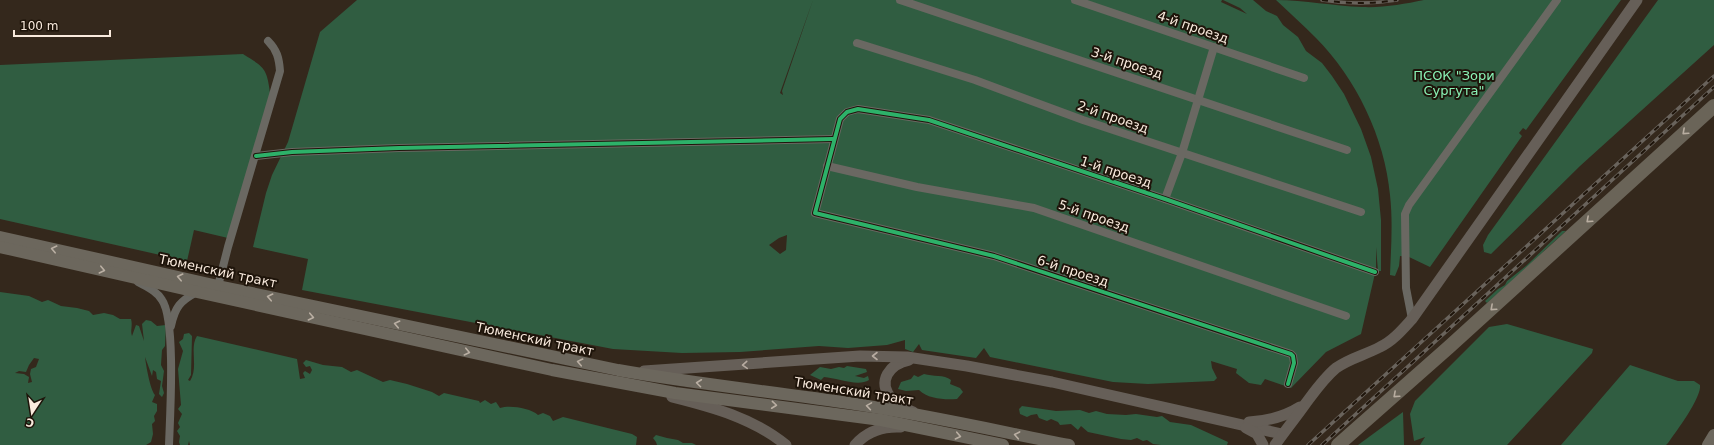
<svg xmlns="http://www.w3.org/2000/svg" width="1714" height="445" viewBox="0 0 1714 445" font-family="'DejaVu Sans',sans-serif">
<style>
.green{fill:#305d41;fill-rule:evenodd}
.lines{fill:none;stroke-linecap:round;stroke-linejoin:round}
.street{stroke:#6a6862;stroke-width:8}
.secondary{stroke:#665f58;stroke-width:11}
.primary{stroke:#6c675d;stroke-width:12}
.highway{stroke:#6a6458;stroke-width:14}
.rail-casing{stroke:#69635c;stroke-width:3.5}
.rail{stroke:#1e140a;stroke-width:2;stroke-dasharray:6;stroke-linecap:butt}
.cycleway-casing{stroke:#1e140a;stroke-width:6}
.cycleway{stroke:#2db169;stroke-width:4}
.oneway{stroke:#b9aea1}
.oneway2{stroke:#baafa3}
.oneway3{stroke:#b7aba1}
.labels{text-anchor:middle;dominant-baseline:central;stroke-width:4;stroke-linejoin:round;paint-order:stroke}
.street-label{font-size:13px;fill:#f9eadd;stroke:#1e140a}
.park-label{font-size:13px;fill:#8af2b5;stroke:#1e140a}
</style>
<rect width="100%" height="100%" fill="#34281c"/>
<g class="green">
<path d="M357,0H813L780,93L783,95L782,91L813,0H1222L1221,2L1247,14L1240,8L1223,0H1253L1266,11L1277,16L1283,25L1298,37L1306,51L1322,63L1332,76L1344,94L1361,129L1371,157L1378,189L1381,220V271H1378L1376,247V269L1361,334L1326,352L1291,388L1265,379L1261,385L1249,383L1236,373L1237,369L1211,361L1212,368L1217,378L1214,381L1148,384L1113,382L990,357L984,348L976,358L922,350L919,344L913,352L905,349V340L887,345L848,348L819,346L740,352L682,353L613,349L302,290L308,259L253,247L266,193L272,175L288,142L320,32ZM787,235L786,250L780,254L769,245L779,238Z"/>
<path d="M1276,0C1305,0 1333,6 1362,7C1383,8 1404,4 1424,0H1621L1526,130L1523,128L1519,133L1522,136L1430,267L1409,257L1400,256L1399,266L1395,276L1390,275C1391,248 1393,222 1390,195C1385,138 1356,78 1316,38C1303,25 1289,12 1276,0Z"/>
<polygon points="1658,0 1714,0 1714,45 1580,166 1491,254 1484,252 1483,245 1488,235"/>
<path d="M243,54C264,67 267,68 270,93L228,238L194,230L187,261L0,219V65Z"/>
<polygon points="1562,231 1566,231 1545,250 1534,262 1487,303 1485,301 1498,289 1505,285 1507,281 1526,266"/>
<path d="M0,292L29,296L42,302L48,300L61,306L77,308L89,311L93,315L104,313L113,315L120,319H131C133,326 130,330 132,336L136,325L139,326L144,341L142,324L146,320L151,321L157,326L166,325L165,346L162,350L161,365L164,371L162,386L164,393L162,397L159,394L161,381L157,379L156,372L153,370L152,376L145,357C146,365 150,389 155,395L152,402L157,404V411L154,416L155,421L152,424L153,434L151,442L146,445H0ZM34,358L39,359L36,367L31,369L30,374L32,382L28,383L29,377L24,374L15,373L19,371L26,372L29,365Z"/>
<polygon points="1507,324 1593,349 1592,353 1507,445 1420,445 1425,437 1414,441 1410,414 1415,401 1489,327"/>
<path d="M189,333L192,336L191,375L188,380L190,381C199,367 189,348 197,336L297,359L300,379L305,378L303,373L305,371L310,374L312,370L310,366L306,367L303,363L306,360L323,365L342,367L351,372L357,370L383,382L390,380L407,384L432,392L439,396L444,393L479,401L480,403L485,400L491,404L496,402L500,408C510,405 530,408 538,415L543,413L550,416L553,421L563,417L632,434L637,437L636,445H190L189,441L188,445H180L179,442L180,436L177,431L180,427L178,423L182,414L178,409L181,405L178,369L183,351L179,342L183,339L184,334Z"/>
<path d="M1630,365L1678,381H1694L1700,385C1702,397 1676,432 1668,443L1666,445H1561Z"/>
<path d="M847,366L866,369L867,372L855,376L864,378L868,376L869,380C858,387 837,378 824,377L821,380L810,375L820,367L831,369L839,367L844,368Z"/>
<path d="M924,374C933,377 944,374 951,380L950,384L960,388L963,392L957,399C945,400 928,399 919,390L906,391L898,389L901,382L911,379L914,375L918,377Z"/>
<polygon points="1022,406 1056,411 1080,410 1089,413 1096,411 1107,414 1126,415 1136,414 1157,417 1162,416 1170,422 1191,425 1228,442 1227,445 1161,445 1153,444 1147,440 1143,441 1137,438 1131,440 1121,439 1088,432 1081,426 1078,430 1071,424 1060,425 1058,422 1051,419 1047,421 1039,418 1037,414 1031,415 1027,417 1020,414 1019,409"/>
<polygon points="1403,412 1404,445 1358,445"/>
<polygon points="656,435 667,438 678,440 683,443 692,443 696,445 657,445 656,442 653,438"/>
</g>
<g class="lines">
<g class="street">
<polyline points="900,0 1347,150"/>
<polyline points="1075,0 1304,78"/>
<polyline points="857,43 975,80 1083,120 1361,212"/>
<polyline points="256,156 292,152 399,148 833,139"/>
<polyline points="827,166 917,187 1034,208 1346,316"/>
<polyline points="1165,199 1182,153 1214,47"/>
<path d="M138,282C147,287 157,291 162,300C176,320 170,416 169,445"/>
<path d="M218,286L228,247L280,71C279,58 277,50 268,41"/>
<polyline points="1412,319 1406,288 1405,214 1409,205 1557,0"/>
<path d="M171,326C175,307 180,301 197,292"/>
<polyline points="1288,384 1294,363 1293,356 1291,354 994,256 815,213 840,119 847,112 858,109 929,120 1165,199 1375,272"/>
</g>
<g class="secondary">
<path d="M909,360C890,364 876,381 892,399C897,405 905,408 913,412"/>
<polyline points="644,371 860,356 907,357 967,366 1052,382 1282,434"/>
<path d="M672,397C712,407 753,418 786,445"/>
<path d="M1249,422C1268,421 1284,417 1300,407"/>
<polyline points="1246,428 1257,434 1263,445"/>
<path d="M855,445C867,431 882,426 901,427"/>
<path d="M1275,445C1285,431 1296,417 1306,403C1315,391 1324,378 1336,368C1350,358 1365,355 1380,347C1393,341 1403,329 1412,319L1637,0"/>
</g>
<g class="primary">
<path d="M0,237L218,286L618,370C696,384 776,392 855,404C927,415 998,431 1069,445"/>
<polyline points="0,247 197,292 552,370 675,393 881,420 1003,445"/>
<polyline points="1708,445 1714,435"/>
</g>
<polyline class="highway" points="1338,445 1449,347 1714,106"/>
<g class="rail-casing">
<g id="rail">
<path d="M1322,0C1347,4 1372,4 1397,0"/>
<polyline points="1308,445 1714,76"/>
<polyline points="1322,445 1714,87"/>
</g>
</g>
<use href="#rail" class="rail"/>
<g class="cycleway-casing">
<g id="cycleway">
<polyline points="256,156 292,152 399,148 833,139"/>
<polyline points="1288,384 1294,363 1293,356 1291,354 994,256 815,213 840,119 847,112 858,109 929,120 1165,199 1375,272"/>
</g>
</g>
<use href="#cycleway" class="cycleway"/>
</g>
<defs><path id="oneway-chevron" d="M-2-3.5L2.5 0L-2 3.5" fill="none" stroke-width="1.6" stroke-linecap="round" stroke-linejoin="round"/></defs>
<g class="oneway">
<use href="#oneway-chevron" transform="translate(1685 132) rotate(138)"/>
<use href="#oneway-chevron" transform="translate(1589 220) rotate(138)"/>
<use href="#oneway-chevron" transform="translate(1493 308) rotate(138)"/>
<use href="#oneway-chevron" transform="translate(1396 395) rotate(138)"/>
</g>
<g class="oneway2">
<use href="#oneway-chevron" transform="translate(54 249) rotate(-167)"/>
<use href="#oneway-chevron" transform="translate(102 270) rotate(13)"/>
<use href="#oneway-chevron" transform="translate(180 277) rotate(-167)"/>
<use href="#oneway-chevron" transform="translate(270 297) rotate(-168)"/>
<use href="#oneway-chevron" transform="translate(311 317) rotate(12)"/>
<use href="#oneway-chevron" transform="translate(397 324) rotate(-168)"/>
<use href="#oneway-chevron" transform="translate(467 352) rotate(13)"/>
<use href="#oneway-chevron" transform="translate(580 362) rotate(-168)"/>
<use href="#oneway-chevron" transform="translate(699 383) rotate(-173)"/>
<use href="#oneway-chevron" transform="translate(774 405) rotate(6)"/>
<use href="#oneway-chevron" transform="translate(869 406) rotate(-171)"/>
<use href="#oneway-chevron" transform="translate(1017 435) rotate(-169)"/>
<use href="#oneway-chevron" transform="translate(958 436) rotate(12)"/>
</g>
<g class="oneway3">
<use href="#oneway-chevron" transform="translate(875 356) rotate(180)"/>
<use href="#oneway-chevron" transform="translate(745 365) rotate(176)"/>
</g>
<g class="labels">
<g class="street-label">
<text transform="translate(1193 27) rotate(19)">4-й проезд</text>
<text transform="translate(1127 63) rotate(18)">3-й проезд</text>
<text transform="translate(1113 117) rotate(19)">2-й проезд</text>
<text transform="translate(1116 172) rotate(18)">1-й проезд</text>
<text transform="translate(1094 216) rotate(19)">5-й проезд</text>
<text transform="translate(218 271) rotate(12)">Тюменский тракт</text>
<text transform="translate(1073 271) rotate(18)">6-й проезд</text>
<text transform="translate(535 339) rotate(12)">Тюменский тракт</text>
<text transform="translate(854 391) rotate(9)">Тюменский тракт</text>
</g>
<g class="park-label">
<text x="1454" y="75">ПСОК "Зори<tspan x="1454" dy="15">Сургута"</tspan></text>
</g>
</g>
<g transform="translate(32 413) rotate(192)" stroke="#1e140a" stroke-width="3" paint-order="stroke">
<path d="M0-3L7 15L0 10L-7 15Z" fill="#f9eadd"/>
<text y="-6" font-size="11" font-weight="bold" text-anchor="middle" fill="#f9eadd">С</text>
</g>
<path d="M14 30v6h96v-6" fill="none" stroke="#f9eadd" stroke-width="2"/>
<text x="20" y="30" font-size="12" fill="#f9eadd" stroke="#1e140a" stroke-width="3" paint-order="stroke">100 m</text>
</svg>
